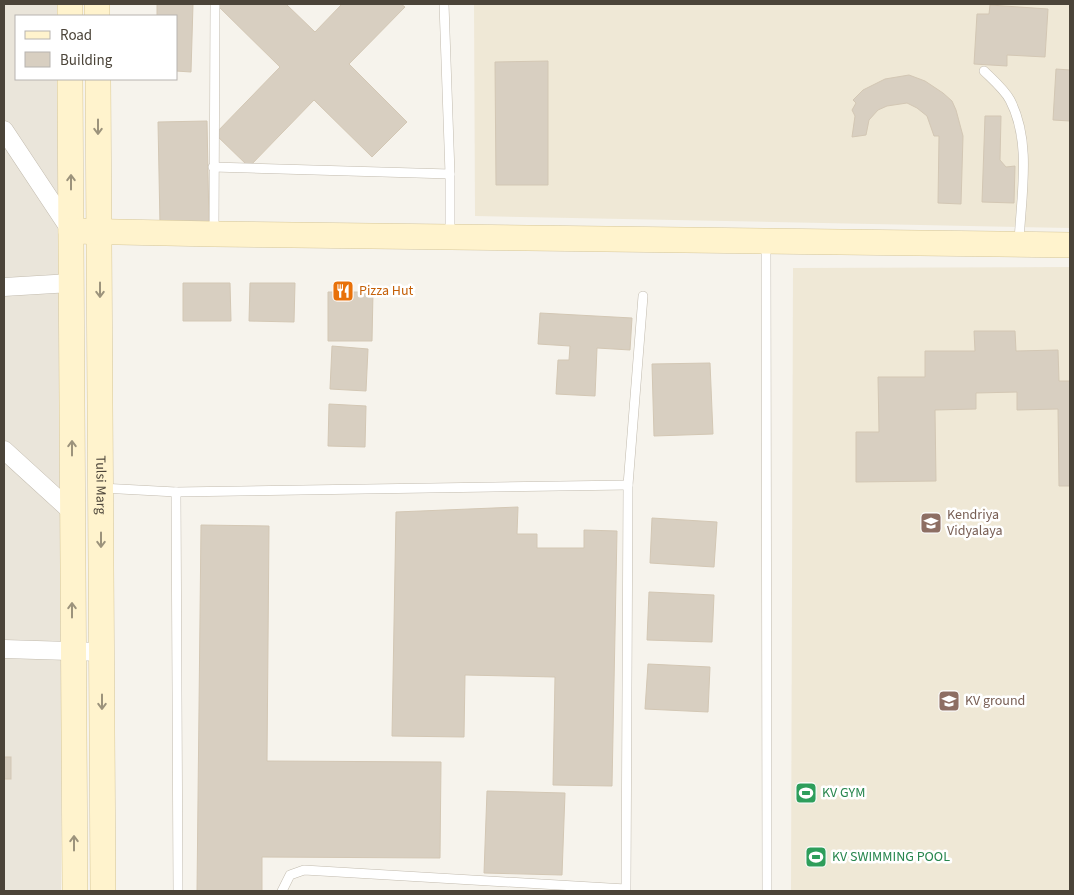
<svg xmlns="http://www.w3.org/2000/svg" width="1074" height="895" viewBox="0 0 1074 895" font-family="'Source Sans 3',sans-serif">
<style>
.residential{fill:#eae5da}
.education{fill:#efe8d6}
.building{fill:#d8cfc1;stroke:#d3c7b4}
.lines{fill:none;stroke-linecap:round;stroke-linejoin:round}
.lane-casing{stroke:#c2bbae;stroke-width:10}
.street-casing{stroke:#c2bbae;stroke-width:19}
.secondary-casing{stroke:#d6c79b;stroke-width:26}
.lane{stroke:#fff;stroke-width:9}
.street{stroke:#fff;stroke-width:18}
.secondary{stroke:#fff3cd;stroke-width:25}
.oneway{stroke:#9c937c}
.labels{text-anchor:middle;dominant-baseline:central;stroke-width:5;stroke-linejoin:round;paint-order:stroke}
.food-label{font-size:14px;fill:#c56008;stroke:#fff;text-anchor:start}
.street-label{font-size:14px;fill:#4b4439;stroke:#fff}
.education-label{font-size:14px;fill:#785e54;stroke:#fff;text-anchor:start}
.leisure-label{font-size:14px;fill:#27864d;stroke:#fff;text-anchor:start}
</style>
<rect width="100%" height="100%" fill="#f6f3ec"/>
<polygon class="residential" points="4,4 65,4 65,16 16,16 16,79 65,79 61,891 4,891"/>
<g class="education">
<polygon points="474,4 1070,4 1070,228 475,216"/>
<polygon points="1070,267 1070,891 791,891 793,268"/>
</g>
<g class="building">
<polygon points="157,4 193,4 191,72 176,71 176,16 157,16"/>
<polygon points="216,4 286,4 315,32 342,4 401,4 405,7 349,64 407,122 372,157 314,100 249,167 215,134 280,67"/>
<polygon points="990,5 1048,9 1045,57 1007,55 1007,66 974,64 977,14 989,14"/>
<polygon points="548,61 548,185 496,185 495,62"/>
<polygon points="1056,69 1070,70 1070,121 1053,120"/>
<polygon points="909,75 925,81 943,93 952,101 956,110 963,136 961,204 938,203 939,136 934,136 927,116 917,108 907,103 887,106 878,110 869,120 866,135 852,137 855,116 852,110 856,103 853,100 863,90 885,79"/>
<polygon points="985,116 1001,116 1000,160 1006,167 1015,166 1014,203 982,202"/>
<polygon points="207,121 209,224 160,225 158,122"/>
<polygon points="183,283 230,283 231,321 183,321"/>
<polygon points="250,283 295,283 294,322 249,321"/>
<polygon points="328,292 373,292 372,341 328,341"/>
<polygon points="540,313 632,318 630,350 597,348 595,396 556,394 558,360 569,360 570,346 538,344"/>
<polygon points="974,331 1015,331 1016,351 1058,350 1059,381 1070,381 1070,486 1059,486 1058,409 1017,410 1017,392 976,393 976,409 935,410 936,481 856,482 856,432 879,432 878,377 925,377 925,351 975,351"/>
<polygon points="332,346 368,349 366,391 330,389"/>
<polygon points="710,363 713,434 654,436 652,364"/>
<polygon points="329,404 366,406 365,447 328,446"/>
<polygon points="518,507 517,534 537,534 537,548 584,548 584,530 617,531 612,786 553,785 555,677 465,675 464,737 392,736 396,512"/>
<polygon points="652,518 717,522 714,567 650,563"/>
<polygon points="201,525 269,526 267,761 441,762 440,858 262,857 262,891 197,891"/>
<polygon points="649,592 714,595 712,642 647,640"/>
<polygon points="648,664 710,667 708,712 645,709"/>
<rect x="4" y="757" width="7" height="22"/>
<polygon points="487,791 565,793 562,875 484,873"/>
</g>
<g class="lines">
<g class="lane-casing">
<g id="lane">
<polyline points="444,4 450,174 450,236"/>
<path d="M984,71C992,79 1004,89 1010,100C1032,142 1021,196 1019,242"/>
<polyline points="213,167 450,174"/>
<polyline points="214,232 215,4"/>
<polyline points="766,242 767,891"/>
<polyline points="101,488 176,492 628,485"/>
<polyline points="176,492 178,891"/>
<polyline points="282,891 290,875 304,870 626,889 628,485 643,296"/>
</g>
</g>
<g class="street-casing">
<g id="street">
<polyline points="4,130 71,231"/>
<polyline points="4,287 71,283"/>
<polyline points="4,450 72,512"/>
<polyline points="4,649 102,652"/>
</g>
</g>
<g class="secondary-casing">
<g id="secondary">
<polyline points="70,4 70,16"/>
<polyline points="97,4 97,16"/>
<polyline points="70,79 75,891"/>
<path id="s1" d="M98,79L103,891"/>
<polyline points="71,231 214,234 1070,245"/>
</g>
</g>
<use href="#lane" class="lane"/>
<use href="#street" class="street"/>
<use href="#secondary" class="secondary"/>
</g>
<defs><path id="oneway-shaft" d="M-6 0H5M1.5-3L5.5 0L1.5 3" fill="none" stroke-width="1.6" stroke-linecap="round" stroke-linejoin="round" transform="scale(1.25)"/></defs>
<g class="oneway">
<use href="#oneway-shaft" transform="translate(98 127) rotate(90)"/>
<use href="#oneway-shaft" transform="translate(71 182) rotate(-90)"/>
<use href="#oneway-shaft" transform="translate(100 290) rotate(90)"/>
<use href="#oneway-shaft" transform="translate(72 448) rotate(-90)"/>
<use href="#oneway-shaft" transform="translate(101 540) rotate(90)"/>
<use href="#oneway-shaft" transform="translate(72 610) rotate(-90)"/>
<use href="#oneway-shaft" transform="translate(102 702) rotate(90)"/>
<use href="#oneway-shaft" transform="translate(74 843) rotate(-90)"/>
</g>
<defs>
<g id="restaurant-square" transform="scale(1.125)"><rect x="-9" y="-9" width="18" height="18" rx="4" fill="#e8710a" stroke="#fff"/><path d="M-5-6h1v4h1v-4h1v4h1v-4h1v5L-1.5 .5V6h-2V.5L-5-1ZM5-6V6H3V1.5H1.5Q1.5-4 5-6Z" fill="#fff"/></g>
<g id="school-square" transform="scale(1.125)"><rect x="-9" y="-9" width="18" height="18" rx="4" fill="#8d6e63" stroke="#fff"/><path d="M0-5L7-2L0 1L-7-2ZM-4 1L0 2.5L4 1V4Q0 6-4 4Z" fill="#fff"/></g>
<g id="stadium-square" transform="scale(1.125)"><rect x="-9" y="-9" width="18" height="18" rx="4" fill="#2e9e5b" stroke="#fff"/><path d="M0-5a6.5 5 0 1 0 0 10a6.5 5 0 1 0 0-10ZM-3.5-1.8h7v3.6h-7Z" fill="#fff"/></g>
</defs>
<g fill-rule="evenodd">
<use href="#restaurant-square" x="343" y="291"/>
<use href="#school-square" x="931" y="523"/>
<use href="#school-square" x="949" y="701"/>
<use href="#stadium-square" x="806" y="793"/>
<use href="#stadium-square" x="816" y="857"/>
</g>
<g class="labels">
<g class="food-label">
<text x="359" y="291">Pizza Hut</text>
</g>
<g class="street-label">
<text stroke="none"><textPath href="#s1" startOffset="406">Tulsi Marg</textPath></text>
</g>
<g class="education-label">
<text x="947" y="515">Kendriya<tspan x="947" dy="16">Vidyalaya</tspan></text>
<text x="965" y="701">KV ground</text>
</g>
<g class="leisure-label">
<text x="822" y="793">KV GYM</text>
<text x="832" y="857">KV SWIMMING POOL</text>
</g>
</g>
<rect width="1074" height="895" fill="none" stroke="#4b4439" stroke-width="10"/>
<rect x="15" y="15" width="162" height="65" fill="#ffffff" stroke="#b7b4b0"/>
<rect x="25" y="31" width="25" height="8" fill="#fff3cd" stroke="#b7b4b0"/>
<text x="60" y="40" font-size="15" fill="#4b4439">Road</text>
<rect x="25" y="52" width="25" height="15" fill="#d8cfc1" stroke="#b7b4b0"/>
<text x="60" y="65" font-size="15" fill="#4b4439">Building</text>
</svg>
